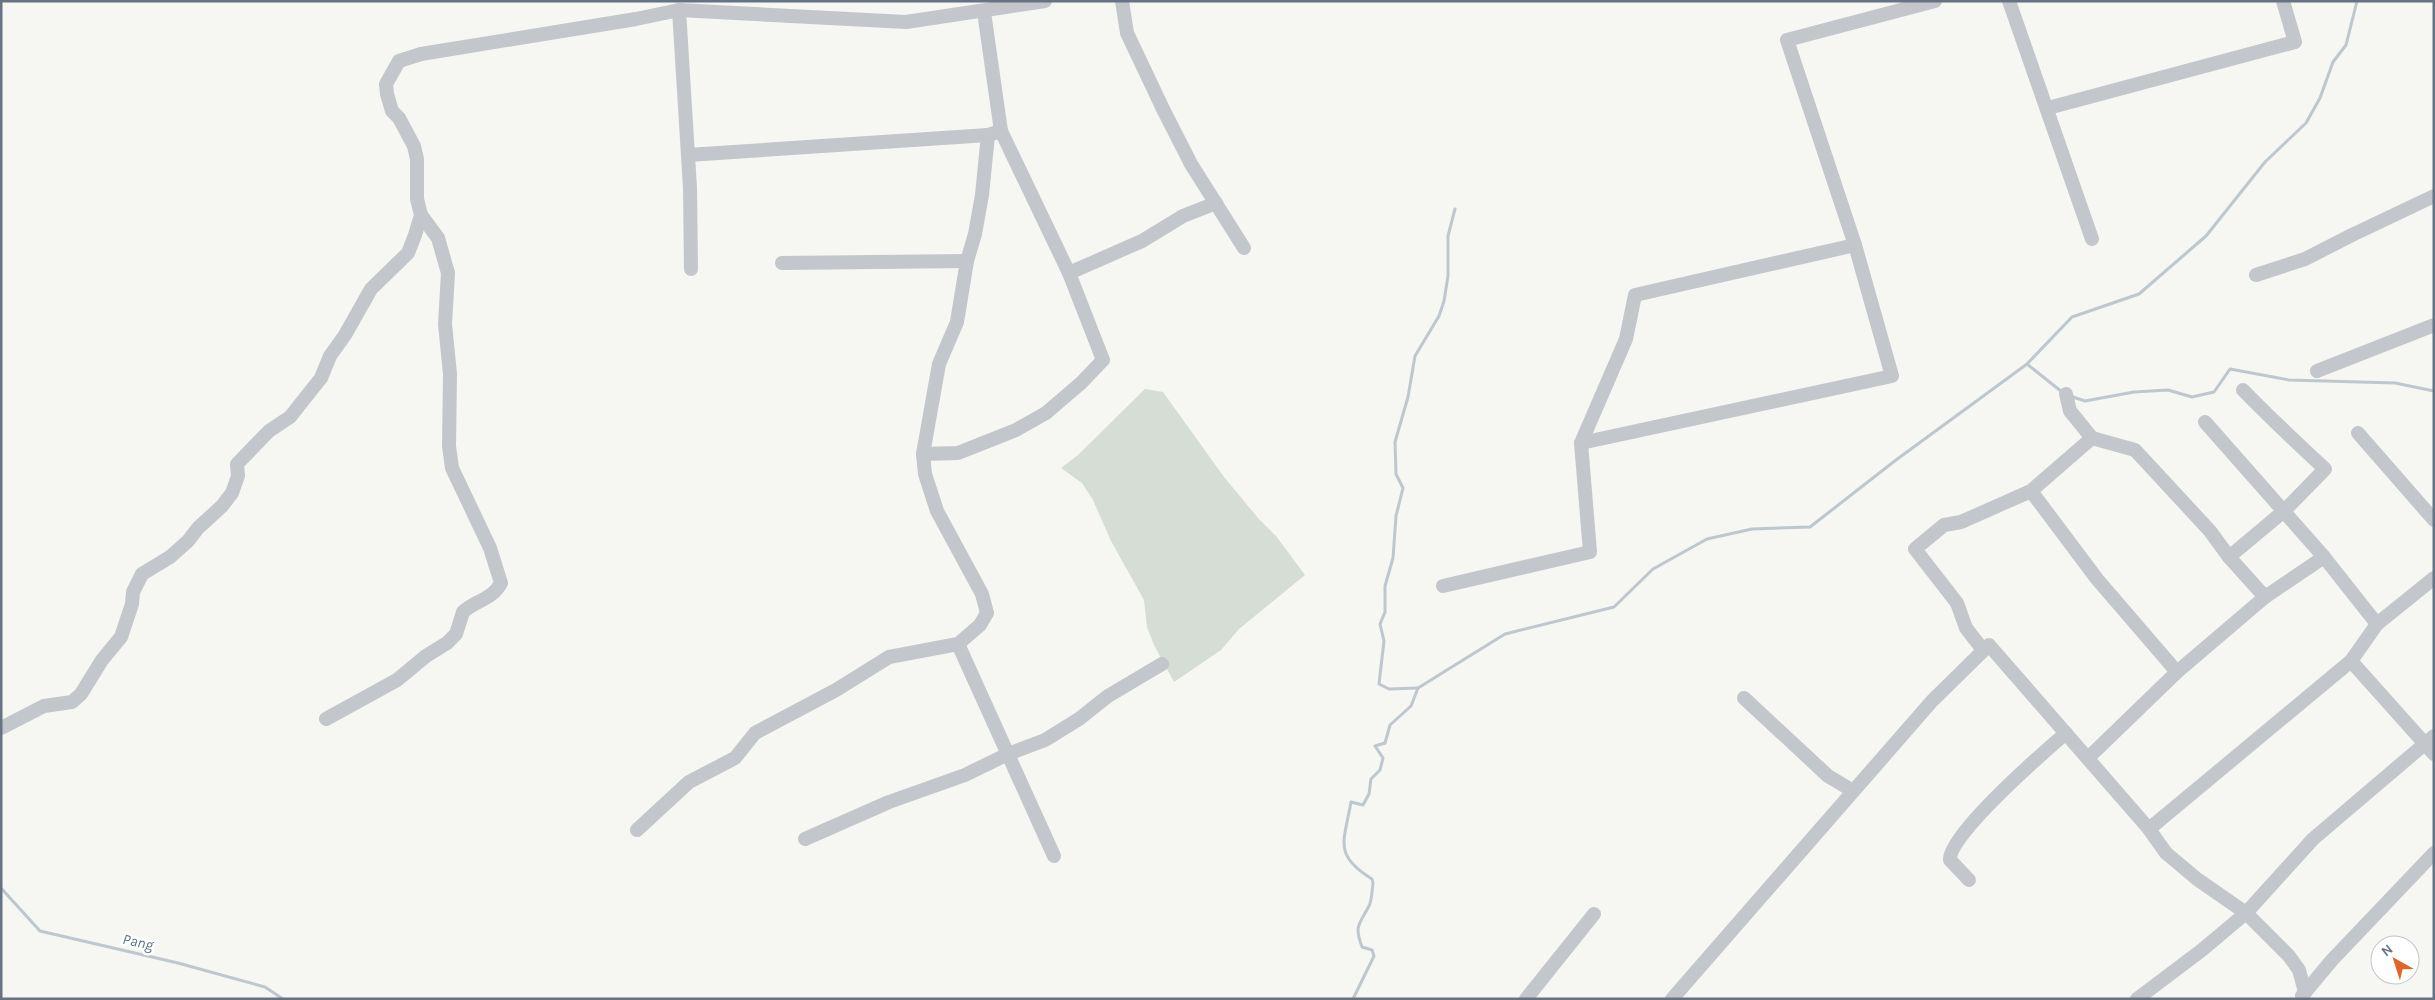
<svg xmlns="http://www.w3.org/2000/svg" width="2435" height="1000" viewBox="0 0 2435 1000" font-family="Karla,sans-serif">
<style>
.green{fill:#d6ddd4}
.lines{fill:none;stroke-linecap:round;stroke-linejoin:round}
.stream{stroke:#bfc7ce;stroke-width:3}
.minor{stroke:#c3c6ca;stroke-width:14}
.labels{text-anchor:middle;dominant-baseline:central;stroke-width:5;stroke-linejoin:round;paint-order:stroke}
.water-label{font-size:15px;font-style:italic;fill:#617480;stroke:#fff}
</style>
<rect width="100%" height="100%" fill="#f6f6f2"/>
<polygon class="green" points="1145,389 1163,392 1224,477 1258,518 1276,536 1305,575 1239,629 1221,650 1174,682 1154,645 1147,627 1144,600 1111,541 1093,500 1082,483 1061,468 1078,455"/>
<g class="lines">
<g class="stream">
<polyline points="2027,364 2062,392"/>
<polyline points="2070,396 2085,401 2134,392 2168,390 2192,397 2214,392 2230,369 2289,380 2395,383 2434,391"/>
<polyline points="1417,688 1389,689 1379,684 1384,641 1380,624 1385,612 1385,586 1393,558 1396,516 1403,488 1396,474 1395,442 1408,397 1415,356 1439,316 1444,301 1448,276 1448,236 1455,209"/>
<polyline points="1,888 40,931 178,963 265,987 283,999"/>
<path d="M1353,999L1374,956L1372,950L1362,947C1354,925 1359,925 1369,906C1372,900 1372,890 1373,883L1372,879C1333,855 1344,842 1351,802L1363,805L1369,794L1371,779L1380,770L1383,758L1375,746L1385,743L1390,725L1411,706L1418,688L1505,634L1614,607L1653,569L1707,539L1752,529L1810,527L1896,460L2027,364L2072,317L2139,294L2206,236L2265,162L2306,123L2320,98L2333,62L2346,45L2357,1"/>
</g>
<g class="minor">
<polyline points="1122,1 1127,33 1163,109 1191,164 1244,248"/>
<polyline points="2009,1 2092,239"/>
<polyline points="679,10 690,188 691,269"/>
<polyline points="2048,108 2295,42 2283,1"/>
<polyline points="688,155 988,135"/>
<polyline points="782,263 967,261"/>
<polyline points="1069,273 1142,241 1183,216 1216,203"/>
<polyline points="2256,275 2305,259 2352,235 2434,196"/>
<polyline points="2317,371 2434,325"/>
<polyline points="2066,394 2070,411 2092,438 2135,450 2210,531 2229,557 2265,597"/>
<polyline points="2205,422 2324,557 2377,624"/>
<polyline points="2358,433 2434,520"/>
<polyline points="1581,443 1892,376 1855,245 1787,40 1935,1"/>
<polyline points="923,454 958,453 1016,430 1046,413 1081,383 1103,360 1069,273 1001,131 984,12"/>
<polyline points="2031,491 2097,579 2177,672"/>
<path d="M2229,557L2284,511L2325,469C2297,443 2269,417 2243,390"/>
<polyline points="1443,586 1590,552 1581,443 1626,339 1635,295 1855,245"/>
<polyline points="958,644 1054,856"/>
<polyline points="1983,650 1966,628 1957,603 1915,549 1944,525 1961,522 2031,491 2092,438"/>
<polyline points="2351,661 2434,754"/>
<polyline points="1744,698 1828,776 1853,791"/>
<path d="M326,719L397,680L426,656L447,643L456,634L463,612C476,600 492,600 501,583L490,548L452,468L449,446L450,374L445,324L448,273L438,238L421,215"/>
<polyline points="1,728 44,706 72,702 81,694 102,660 121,637 132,604 133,592 142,574 170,557 188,541 198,528 222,506 232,493 238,476 237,464 269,431 290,417 321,378 330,356 345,335 371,289 408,253 415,235 421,215 417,199 417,159 414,146 399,118 392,111 387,94 386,84 399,61 421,54 636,19 679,10 906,22 1045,1"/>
<polyline points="2088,758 2177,672 2265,597 2324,557"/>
<polyline points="2149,829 2351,661 2377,624 2434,578"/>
<polyline points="637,830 689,782 735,758 755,733 836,690 889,657 958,644 980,625 987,613 982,594 937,511 925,474 923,454 939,364 957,322 967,261 975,234 982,195 988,135 1001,131"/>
<polyline points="805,839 889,802 965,775 1008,754 1045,740 1079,719 1108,696 1162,664"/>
<path d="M1969,880L1950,860C1948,835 2044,752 2066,733"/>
<polyline points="2302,996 2332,960 2434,853"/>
<polyline points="1526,999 1594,914"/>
<polyline points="1672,999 1932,701 1989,645 2149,829 2166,853 2197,879 2246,913 2289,956 2299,970 2305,992"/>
<polyline points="2137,999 2202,950 2246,913 2313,839 2434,736"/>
</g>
</g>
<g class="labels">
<g class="water-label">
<text transform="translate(138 942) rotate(13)">Pang</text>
</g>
</g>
<rect width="2435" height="1000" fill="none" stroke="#657383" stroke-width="5"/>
<g transform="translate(2395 960) rotate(321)"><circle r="24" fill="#ffffff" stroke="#c1c7cd"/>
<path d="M0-4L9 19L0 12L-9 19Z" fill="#e26427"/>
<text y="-8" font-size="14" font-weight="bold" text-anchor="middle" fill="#657383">N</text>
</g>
</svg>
